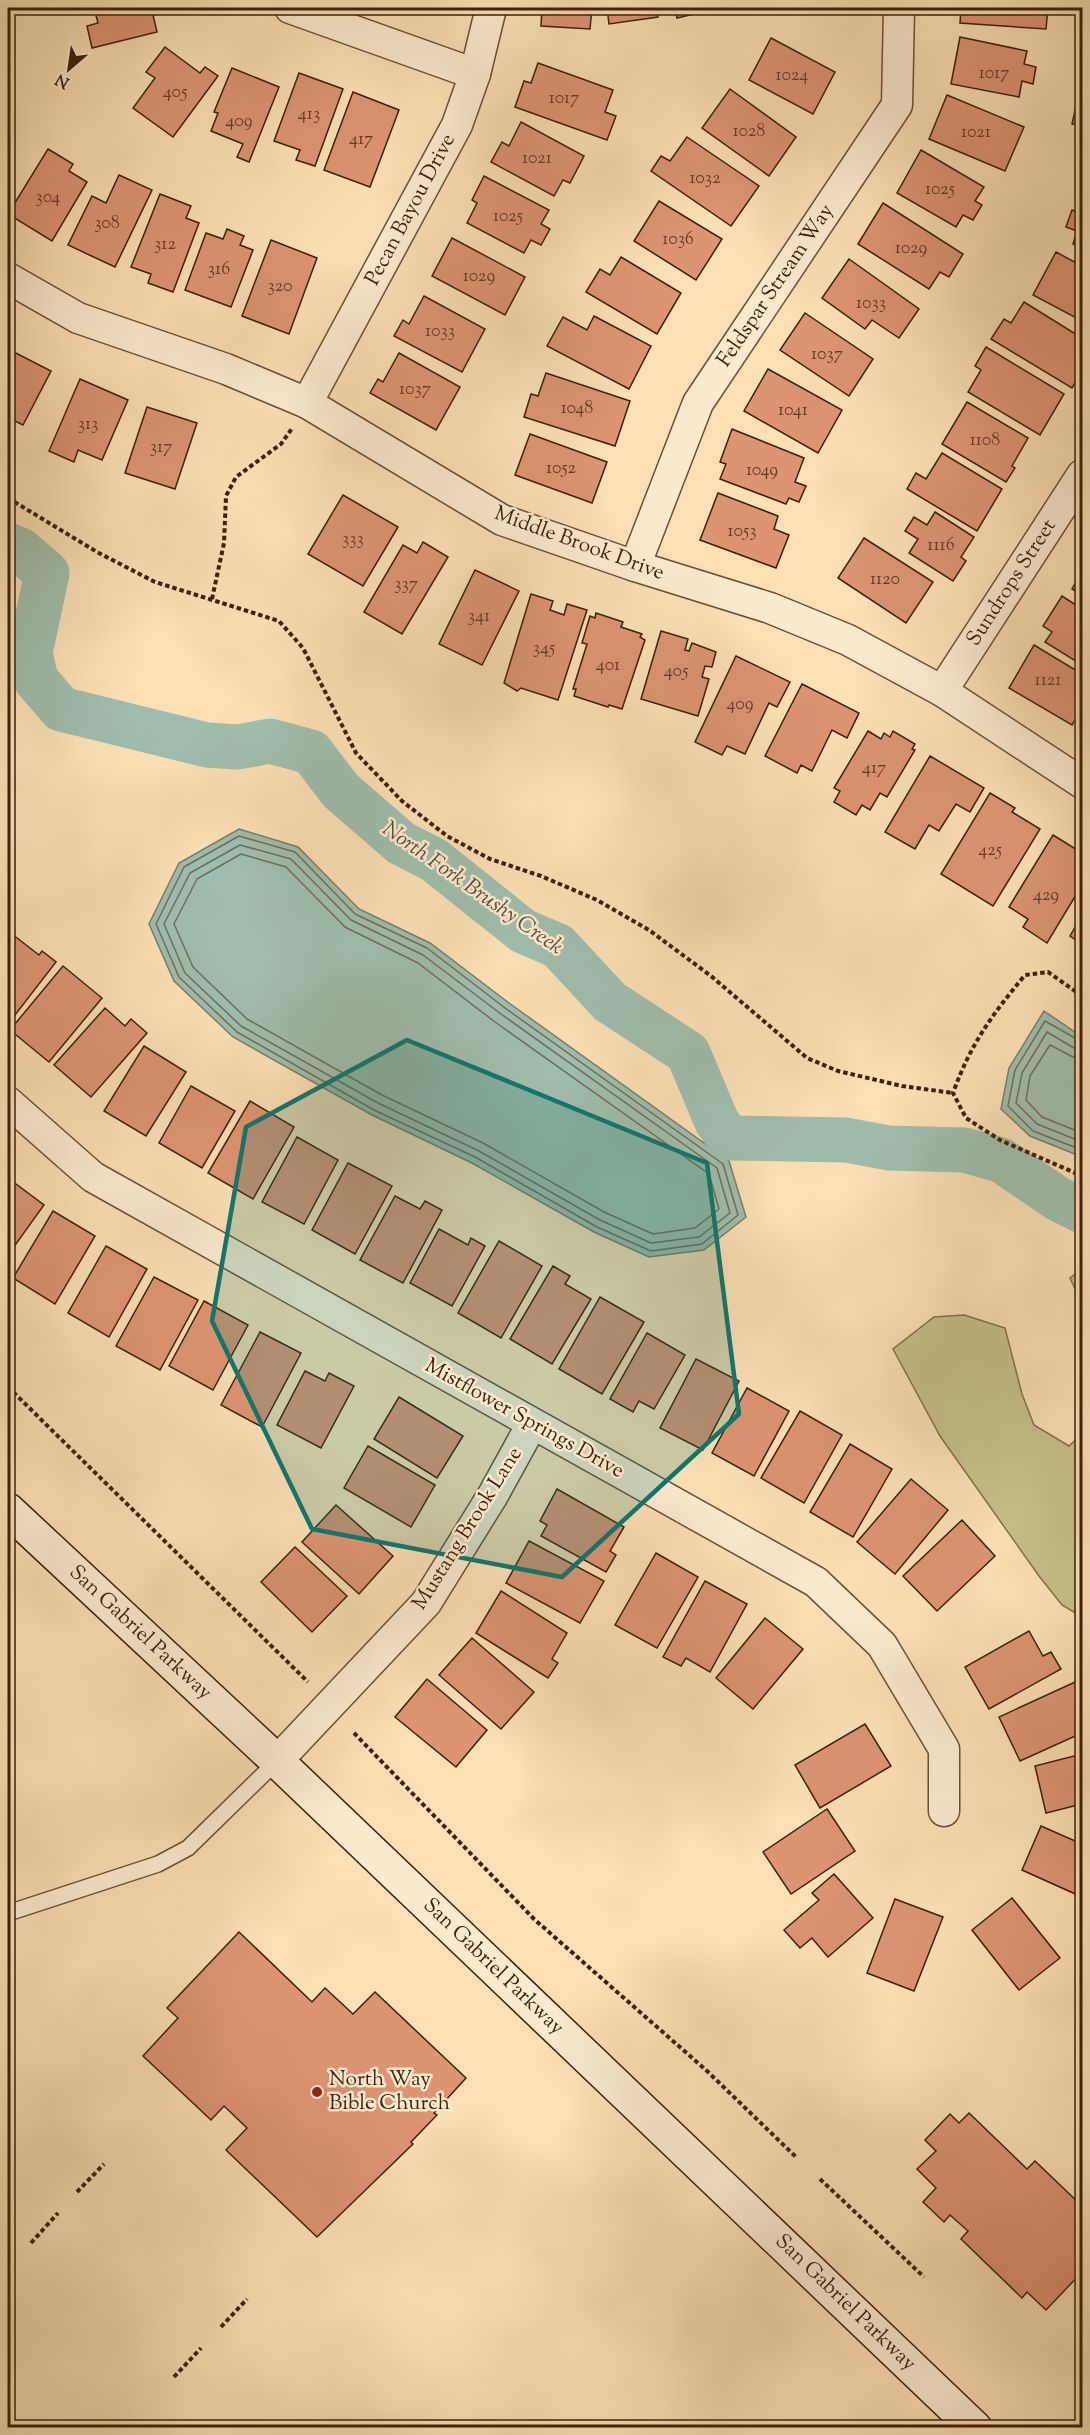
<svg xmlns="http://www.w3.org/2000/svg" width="1090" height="2435" viewBox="0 0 1090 2435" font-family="'Sorts Mill Goudy',serif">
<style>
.green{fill:#c6c088;stroke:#827049;stroke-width:1.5}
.water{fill:#9fbdac;stroke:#787e6b;stroke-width:1.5}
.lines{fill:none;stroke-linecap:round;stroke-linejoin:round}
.shore{stroke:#6e6e5b;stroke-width:1.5}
.river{stroke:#9fbdac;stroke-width:45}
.building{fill:#dc9473;stroke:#3d1f0a;stroke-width:1.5}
.lane-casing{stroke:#6c4f35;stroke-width:18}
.street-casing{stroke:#6c4f35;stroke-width:33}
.secondary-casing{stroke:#3d1f0a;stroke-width:36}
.path{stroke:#3d1f0a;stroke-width:4;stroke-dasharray:4.5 3;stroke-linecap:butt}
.lane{stroke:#fceacf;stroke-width:15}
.street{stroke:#fceacf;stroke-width:30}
.secondary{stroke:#fceacf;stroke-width:33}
.marked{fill:#0f766e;fill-opacity:0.2;stroke:#0f766e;stroke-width:4.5;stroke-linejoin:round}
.poi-dot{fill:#8f2418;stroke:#fceacf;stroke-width:2}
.labels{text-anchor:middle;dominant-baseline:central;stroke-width:5;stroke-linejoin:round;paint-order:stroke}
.number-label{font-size:18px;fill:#653c24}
.street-label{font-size:21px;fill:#3d1f0a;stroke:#fceacf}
.poi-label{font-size:21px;fill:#3d1f0a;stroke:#fceacf;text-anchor:start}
.water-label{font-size:22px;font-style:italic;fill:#5a4e3b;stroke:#fceacf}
</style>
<rect width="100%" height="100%" fill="#fbdfb5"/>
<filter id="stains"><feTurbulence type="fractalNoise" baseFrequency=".00333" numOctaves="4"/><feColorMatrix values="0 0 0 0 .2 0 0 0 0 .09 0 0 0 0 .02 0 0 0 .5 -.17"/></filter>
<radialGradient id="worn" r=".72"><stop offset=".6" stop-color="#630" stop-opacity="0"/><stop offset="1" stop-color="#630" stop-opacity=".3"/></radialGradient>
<g class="green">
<polygon points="1082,1269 1082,1304 1070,1278"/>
<polygon points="964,1315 1005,1328 1022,1394 1034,1425 1069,1446 1082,1434 1082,1617 1062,1605 1039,1576 940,1436 893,1349 934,1317"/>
</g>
<g class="water">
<polygon points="239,829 298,847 359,909 430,943 509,1003 729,1161 746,1217 704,1250 649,1257 594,1232 472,1163 372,1115 233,1037 174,981 149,924 179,863"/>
<polygon points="1044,1011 1082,1037 1082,1157 1030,1136 1001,1109 1009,1068"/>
</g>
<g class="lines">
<g class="shore">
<polygon points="239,836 295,852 355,914 427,948 505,1008 723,1164 738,1215 702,1244 651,1251 597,1227 475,1157 374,1110 237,1032 179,977 156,924 184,867"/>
<polygon points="240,845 291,859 351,920 423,955 501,1014 717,1168 730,1213 699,1237 651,1243 600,1220 479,1151 378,1103 241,1026 185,973 164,924 190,873"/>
<polygon points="241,854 286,867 345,927 418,963 495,1022 709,1174 719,1209 695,1228 653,1234 604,1212 483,1143 382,1095 247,1019 193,967 174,924 197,879"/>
<polyline points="1082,1042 1045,1021 1015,1070 1008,1106 1033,1131 1082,1150"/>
<polyline points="1082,1049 1074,1048 1047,1032 1022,1073 1016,1103 1037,1124 1082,1142"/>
<polyline points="1082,1058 1073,1057 1050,1045 1030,1076 1026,1100 1042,1117 1082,1133"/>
</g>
<polyline class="river" points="8,545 20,550 47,573 30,653 36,680 61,709 207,745 238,747 270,741 311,752 341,791 401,843 434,860 523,931 558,946 610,1002 688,1053 717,1122 729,1138 846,1140 889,1148 964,1150 1001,1160 1058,1199 1082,1211"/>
</g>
<g class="building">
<polygon points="94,8 170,8 171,11 153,15 157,32 92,48 87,26 98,23"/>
<polygon points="542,8 592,8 590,29 541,26"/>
<polygon points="607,8 657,8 658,17 609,24"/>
<polygon points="675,8 719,8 677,18"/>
<polygon points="961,8 1048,8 1046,29 960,23"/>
<polygon points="960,37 1027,51 1024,64 1036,67 1033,84 1022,81 1019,97 951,84"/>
<polygon points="771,38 835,72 813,114 749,80"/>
<polygon points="165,47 200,73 205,67 218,76 173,137 133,108 155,78 146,72"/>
<polygon points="538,63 613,90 605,112 616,116 607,140 515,107 524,81 531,83"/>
<polygon points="232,68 279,87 249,162 237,157 243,144 211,131 218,113 214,112"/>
<polygon points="299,73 343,89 315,166 296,160 300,150 274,141"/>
<polygon points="730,89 796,137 769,176 702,128"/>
<polygon points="353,92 399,110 370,187 324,170"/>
<polygon points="947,95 1024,127 1005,171 929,139"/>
<polygon points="1077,102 1082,103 1082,126 1072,124"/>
<polygon points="521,122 584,156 570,183 563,180 554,196 491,162 502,142 509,146"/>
<polygon points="687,137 759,186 731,226 651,171 661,156 670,161"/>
<polygon points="48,149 73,164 69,171 87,182 52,241 8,214"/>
<polygon points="921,150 984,187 975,201 982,205 973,220 963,215 956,227 897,193"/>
<polygon points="119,175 152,190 115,267 68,245 92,196 106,203"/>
<polygon points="484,176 549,210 541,224 550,229 541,245 531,240 524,253 467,223 477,203 472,200"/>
<polygon points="160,194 191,206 186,218 199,223 173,292 148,283 151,274 131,267"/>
<polygon points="659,201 722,239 696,280 634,241"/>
<polygon points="883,203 963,254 949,277 940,272 929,289 858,244"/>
<polygon points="1072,210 1082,214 1082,248 1073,244 1077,231 1066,227"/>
<polygon points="227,229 244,236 240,245 253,250 231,307 185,290 206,233 223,239"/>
<polygon points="452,238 525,277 505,315 432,276"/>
<polygon points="271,240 317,258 289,334 242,316"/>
<polygon points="1056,252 1082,266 1082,321 1033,295"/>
<polygon points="621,257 681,293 657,334 586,292 600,269 610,275"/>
<polygon points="849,259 919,309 899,338 872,320 865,329 822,298"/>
<polygon points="424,296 485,329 462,372 394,336 403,320 409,324"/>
<polygon points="1024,302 1082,338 1082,371 1072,388 991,339 1004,319 1011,323"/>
<polygon points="805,313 873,359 849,396 780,350"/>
<polygon points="594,316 651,346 629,389 547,346 563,317 587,330"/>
<polygon points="986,347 1064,394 1040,435 968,392 981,370 975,366"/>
<polygon points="8,349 51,371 23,425 9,418 8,421"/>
<polygon points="399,353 460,387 436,430 370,393 378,379 383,382"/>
<polygon points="768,369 842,410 818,453 744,411"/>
<polygon points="546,373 630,401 615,446 524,417 531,394 538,396"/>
<polygon points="80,379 128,400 102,460 78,450 74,462 49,451"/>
<polygon points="967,402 1028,438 1012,466 1015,468 1006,482 942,444"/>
<polygon points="147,407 197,423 175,489 125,473"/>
<polygon points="732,429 804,458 795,482 806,486 799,502 789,498 786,504 720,479 726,464 720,462"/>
<polygon points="530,434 607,462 592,503 515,475"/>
<polygon points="942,453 1002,489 977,531 907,489 916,473 926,479"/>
<polygon points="718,493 778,516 774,529 789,535 776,568 700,540"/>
<polygon points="343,495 398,527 363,586 308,554"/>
<polygon points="935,512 974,537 961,557 966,561 953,581 909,553 918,539 905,531 914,517 927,525"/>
<polygon points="864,538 933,582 906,623 838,578"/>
<polygon points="423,542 448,557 402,634 364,612 403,545 417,553"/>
<polygon points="475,570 519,591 482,665 439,644"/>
<polygon points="1082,571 1082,595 1072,589"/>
<polygon points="531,594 553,601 550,610 564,615 567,604 587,610 558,700 521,688 517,691 504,683"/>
<polygon points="1062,596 1082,609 1082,665 1045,642 1052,632 1043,626"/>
<polygon points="596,613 623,622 621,627 642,634 640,637 645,640 622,709 609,705 608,707 574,696 576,689 573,689 587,644 582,643 590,616 595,618"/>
<polygon points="661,631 688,639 685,650 689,651 692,643 716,652 712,667 705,666 702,677 709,679 698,716 641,699"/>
<polygon points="1034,645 1082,674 1082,707 1072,725 1009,688"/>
<polygon points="736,656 790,682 777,707 769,703 745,754 727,746 722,755 695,742"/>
<polygon points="802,684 859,713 847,738 832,730 812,771 801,765 797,773 765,756"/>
<polygon points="868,731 881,739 884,733 890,737 893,731 915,744 912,749 915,750 887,797 880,793 870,810 862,805 856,815 834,802 840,791 834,788"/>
<polygon points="930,756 984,788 970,812 956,804 939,831 929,825 915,849 885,832"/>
<polygon points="990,793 1015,808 1012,812 1040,829 993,906 941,874"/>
<polygon points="1053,835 1082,853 1082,885 1047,943 1023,927 1028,919 1009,907"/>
<polygon points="1082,915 1082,944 1070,936"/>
<polygon points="12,934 39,955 42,951 56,962 8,1024 8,940"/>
<polygon points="63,966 102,998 49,1062 10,1030"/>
<polygon points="105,1008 125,1026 131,1019 147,1033 91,1097 54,1065"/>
<polygon points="144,1046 186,1072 146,1136 104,1111"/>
<polygon points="191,1086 235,1111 202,1168 159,1143"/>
<polygon points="250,1101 294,1127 253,1199 208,1173"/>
<polygon points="297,1137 338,1160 304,1224 262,1202"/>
<polygon points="348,1163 392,1186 355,1254 312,1230"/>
<polygon points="8,1178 44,1205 8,1255"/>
<polygon points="395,1196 420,1209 425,1201 442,1210 403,1283 360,1260"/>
<polygon points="53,1211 95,1236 55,1304 13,1278"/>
<polygon points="439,1229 468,1245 471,1238 485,1246 452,1306 410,1283"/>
<polygon points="499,1241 542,1266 501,1338 458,1313"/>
<polygon points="106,1246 147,1269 109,1337 68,1313"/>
<polygon points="553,1266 570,1276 565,1284 591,1299 552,1364 510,1339"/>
<polygon points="154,1277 198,1300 160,1370 116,1346"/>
<polygon points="600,1297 644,1322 602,1394 559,1369"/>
<polygon points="204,1301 248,1325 213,1390 169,1366"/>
<polygon points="260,1332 301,1353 262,1427 221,1405"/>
<polygon points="647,1333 685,1355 654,1409 639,1401 633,1412 610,1399"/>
<polygon points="696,1359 739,1381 703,1450 660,1428"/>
<polygon points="305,1371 325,1381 329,1373 354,1386 321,1448 277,1425"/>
<polygon points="747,1388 789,1411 754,1476 712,1453"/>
<polygon points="399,1397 463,1436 437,1478 374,1439"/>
<polygon points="800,1411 842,1435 804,1503 761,1478"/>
<polygon points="850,1444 892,1469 853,1537 810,1512"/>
<polygon points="368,1446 435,1485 411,1527 344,1488"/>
<polygon points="911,1479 948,1510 895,1574 857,1542"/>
<polygon points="557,1489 624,1527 610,1551 616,1555 606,1572 541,1536 547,1525 540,1521"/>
<polygon points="336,1505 393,1556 359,1594 302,1542"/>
<polygon points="962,1520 995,1556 937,1611 903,1576"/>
<polygon points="529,1541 604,1581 580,1623 506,1583"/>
<polygon points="295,1547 347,1596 312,1632 261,1582"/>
<polygon points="656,1553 698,1577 657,1648 615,1625"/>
<polygon points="705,1581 747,1604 710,1672 686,1658 681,1666 663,1657"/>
<polygon points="501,1591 567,1633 552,1659 558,1663 548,1678 476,1633"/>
<polygon points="765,1618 803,1649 753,1709 716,1678"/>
<polygon points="1029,1631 1043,1656 1051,1652 1061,1669 989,1709 965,1667"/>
<polygon points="472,1638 534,1692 501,1729 439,1675"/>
<polygon points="427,1679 487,1730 456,1767 395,1717"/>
<polygon points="1075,1682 1082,1698 1082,1733 1020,1761 999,1717"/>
<polygon points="865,1724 891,1766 820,1808 795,1765"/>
<polygon points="1082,1754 1082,1804 1046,1813 1035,1766"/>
<polygon points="827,1809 855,1851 791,1894 763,1852"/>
<polygon points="1041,1826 1082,1844 1082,1897 1022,1870"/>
<polygon points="834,1874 873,1918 828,1957 812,1938 800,1948 784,1930 819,1900 812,1893"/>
<polygon points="1012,1898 1060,1958 1019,1990 972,1930"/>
<polygon points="895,1899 943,1917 914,1991 867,1973"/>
<polygon points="239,1932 312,2002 325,1988 353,2014 375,1992 466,2078 434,2113 437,2115 411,2142 413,2144 317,2237 226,2150 247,2128 224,2106 211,2120 143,2056 178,2018 167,2008"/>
<polygon points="969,2113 1027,2169 1035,2161 1082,2206 1082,2272 1046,2310 1027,2292 1022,2298 961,2239 968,2231 950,2215 944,2222 923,2202 936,2188 917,2169 936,2151 925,2140 950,2114 959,2123"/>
</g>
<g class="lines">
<g class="lane-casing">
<polyline id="lane" points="8,1913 158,1864 188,1848 277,1761"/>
</g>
<g class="street-casing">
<g id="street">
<polyline points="290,8 475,74"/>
<polyline points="8,278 78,318 226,369 307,403 502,520 635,566 770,608 848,640 942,691 1082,783"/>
<polyline points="307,403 457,125 475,74 491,8"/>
<polyline points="635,566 698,403 897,105 899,8"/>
<polyline points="942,691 1082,475"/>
<polyline points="8,1102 93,1177 816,1582 882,1645 944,1749 944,1811"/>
<polyline points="277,1761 426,1603 493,1495 532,1424"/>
</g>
</g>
<g class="secondary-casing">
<polyline id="secondary" points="8,1510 277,1761 975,2428"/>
</g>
<g class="path">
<polyline points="8,498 97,552 155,582 279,621 303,648 356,753 402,801 447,836 490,859 541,876 597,900 649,930 711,976 807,1058 838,1071 902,1086 953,1093"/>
<polyline points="212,599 224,543 226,496 236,477 281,444 293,427"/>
<path d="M1082,996L1048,972L1025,975C992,1015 971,1043 953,1093L966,1118L1000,1140L1082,1176"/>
<polyline points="8,1387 308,1682"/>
<polyline points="354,1733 534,1919 706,2070 797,2158"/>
<polyline points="820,2179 924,2277"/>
<polyline points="77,2192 104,2164"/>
<polyline points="31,2243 58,2213"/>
<polyline points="8,2267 10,2264"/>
<polyline points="221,2327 247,2299"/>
<polyline points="174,2377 201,2348"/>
</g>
<use href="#lane" class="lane"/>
<use href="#street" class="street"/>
<use href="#secondary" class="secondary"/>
</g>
<path class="marked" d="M407,1040L707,1163L739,1414L562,1577L312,1529L212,1321L246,1127Z"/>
<circle class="poi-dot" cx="317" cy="2092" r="6"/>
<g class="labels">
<g class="number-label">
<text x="994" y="74">1017</text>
<text x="792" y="76">1024</text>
<text x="175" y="93">405</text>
<text x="564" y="99">1017</text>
<text x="309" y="115">413</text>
<text x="239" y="122">409</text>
<text x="749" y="132">1028</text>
<text x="976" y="133">1021</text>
<text x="361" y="140">417</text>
<text x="537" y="159">1021</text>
<text x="705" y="179">1032</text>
<text x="940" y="190">1025</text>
<text x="48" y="198">304</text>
<text x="508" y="217">1025</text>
<text x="107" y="224">308</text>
<text x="678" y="240">1036</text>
<text x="165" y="245">312</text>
<text x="911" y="249">1029</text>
<text x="219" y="270">316</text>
<text x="479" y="277">1029</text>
<text x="280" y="287">320</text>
<text x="871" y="304">1033</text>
<text x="440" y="332">1033</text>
<text x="827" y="355">1037</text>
<text x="415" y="390">1037</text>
<text x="577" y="409">1048</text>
<text x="793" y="411">1041</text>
<text x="88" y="425">313</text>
<text x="985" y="441">1108</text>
<text x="161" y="448">317</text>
<text x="561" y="469">1052</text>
<text x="762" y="471">1049</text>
<text x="742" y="532">1053</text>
<text x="353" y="540">333</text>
<text x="941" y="546">1116</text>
<text x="885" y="580">1120</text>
<text x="406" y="585">337</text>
<text x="479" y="617">341</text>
<text x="544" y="649">345</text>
<text x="608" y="666">401</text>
<text x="676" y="672">405</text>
<text x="1048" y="681">1121</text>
<text x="740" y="705">409</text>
<text x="874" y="769">417</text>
<text x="990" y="851">425</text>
<text x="1046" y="896">429</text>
</g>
<g class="street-label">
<text transform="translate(411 210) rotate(-62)">Pecan Bayou Drive</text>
<text transform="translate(776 286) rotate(-56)">Feldspar Stream Way</text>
<text transform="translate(579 544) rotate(20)">Middle Brook Drive</text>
<text transform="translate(1012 583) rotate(-57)">Sundrops Street</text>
<text transform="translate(524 1419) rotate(29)">Mistflower Springs Drive</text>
<text transform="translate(468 1529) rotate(-58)">Mustang Brook Lane</text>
<text transform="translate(140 1633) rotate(43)">San Gabriel Parkway</text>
<text transform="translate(493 1967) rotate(44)">San Gabriel Parkway</text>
<text transform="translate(845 2303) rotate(44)">San Gabriel Parkway</text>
</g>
<g class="poi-label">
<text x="329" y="2080">North Way<tspan x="329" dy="24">Bible Church</tspan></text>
</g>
<g class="water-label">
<text transform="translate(472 889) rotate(35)">North Fork Brushy Creek</text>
</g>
</g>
<rect width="1090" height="2435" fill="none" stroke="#fbdfb5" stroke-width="30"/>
<rect x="9" y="9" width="1072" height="2417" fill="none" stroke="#3d1f0a" stroke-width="3"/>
<rect x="15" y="15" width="1060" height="2405" fill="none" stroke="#3d1f0a" stroke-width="1.5"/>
<g transform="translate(69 69) rotate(209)" stroke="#fceacf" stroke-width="4.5" paint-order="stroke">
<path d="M0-4.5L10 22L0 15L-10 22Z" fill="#3d1f0a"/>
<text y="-9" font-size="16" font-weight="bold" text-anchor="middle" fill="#3d1f0a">N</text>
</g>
<rect width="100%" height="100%" filter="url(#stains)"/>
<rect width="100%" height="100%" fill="url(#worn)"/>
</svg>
